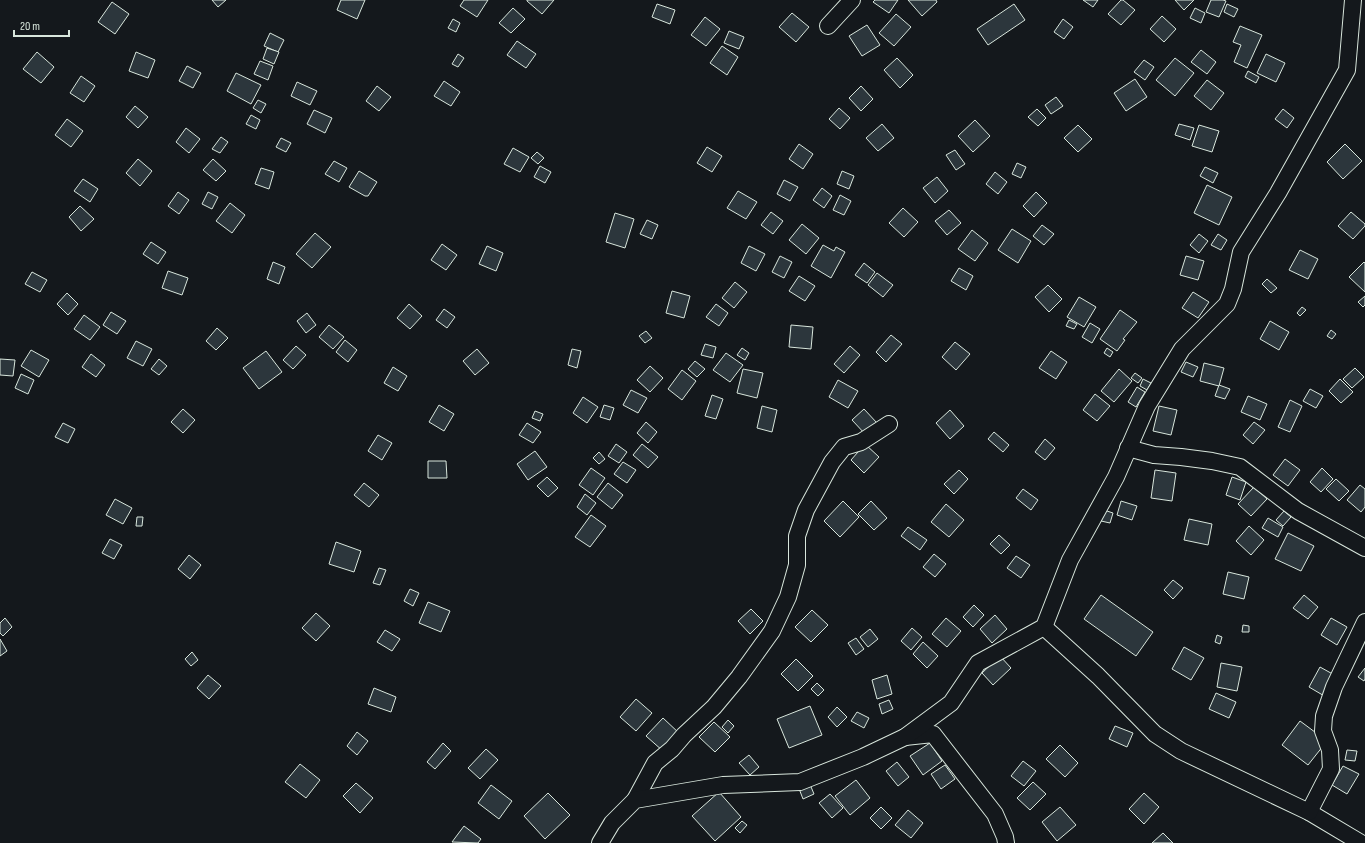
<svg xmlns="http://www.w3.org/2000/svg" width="1365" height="843" viewBox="0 0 1365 843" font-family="'Sofia Sans Condensed',sans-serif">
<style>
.building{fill:#2c363c;stroke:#d8e6dc}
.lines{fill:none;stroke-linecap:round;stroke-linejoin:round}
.minor-casing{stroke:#d8e6dc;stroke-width:18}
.minor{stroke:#14181c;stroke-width:16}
</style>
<rect width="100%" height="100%" fill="#14181c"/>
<g class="building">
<polygon points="212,0 226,0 218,7"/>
<polygon points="341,0 365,0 357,19 337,10"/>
<polygon points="464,0 488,0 477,17 460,6"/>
<polygon points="527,0 554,0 542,14 527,1"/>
<polygon points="875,0 898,0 889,13 873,2"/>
<polygon points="908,0 936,0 937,2 922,16"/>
<polygon points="1083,0 1098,0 1093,7"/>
<polygon points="1121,0 1123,0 1135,10 1121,25 1108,14"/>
<polygon points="1175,0 1194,0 1184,10"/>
<polygon points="1211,0 1223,0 1226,1 1219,17 1206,12"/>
<polygon points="112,2 129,14 115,34 98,22"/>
<polygon points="657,4 675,10 670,24 652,17"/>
<polygon points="1014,4 1025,20 988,45 977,29"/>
<polygon points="1227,4 1238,9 1234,17 1224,12"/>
<polygon points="513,8 525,19 511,33 499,23"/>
<polygon points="1195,8 1205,13 1201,23 1190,18"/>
<polygon points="792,13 809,27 796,42 779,27"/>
<polygon points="896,14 911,27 894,46 879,33"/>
<polygon points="1162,16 1176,29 1164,42 1150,29"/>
<polygon points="705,17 720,29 706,46 691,35"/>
<polygon points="453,19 460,23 456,32 448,28"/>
<polygon points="1063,19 1073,27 1064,39 1054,32"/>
<polygon points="867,25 880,45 862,56 849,36"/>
<polygon points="1240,26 1262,35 1247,68 1234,62 1241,45 1233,42"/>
<polygon points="729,31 744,37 739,49 724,43"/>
<polygon points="270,33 284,40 278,52 264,46"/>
<polygon points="517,41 536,54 526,68 507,55"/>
<polygon points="722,46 738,57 727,75 710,63"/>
<polygon points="267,48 279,52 274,64 263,59"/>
<polygon points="1201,50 1216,62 1207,74 1191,62"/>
<polygon points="37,52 54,67 41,83 23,69"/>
<polygon points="136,52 155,60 148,78 129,71"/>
<polygon points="458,54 464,58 458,67 452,64"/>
<polygon points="1266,54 1285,63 1276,82 1257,73"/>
<polygon points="897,58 913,75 900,88 884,70"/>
<polygon points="1175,58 1194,73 1175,96 1156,80"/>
<polygon points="1144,60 1154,67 1145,80 1134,72"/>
<polygon points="260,61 273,66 268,80 254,74"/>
<polygon points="187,66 201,73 193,88 179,81"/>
<polygon points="1248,71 1259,77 1256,83 1245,77"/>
<polygon points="236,73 261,85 251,104 227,91"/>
<polygon points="81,76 95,86 84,102 70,93"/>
<polygon points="1135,79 1147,97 1126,111 1114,93"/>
<polygon points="1207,80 1224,93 1211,110 1194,96"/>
<polygon points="444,81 460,92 451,106 434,96"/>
<polygon points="297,82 317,91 310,105 291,96"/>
<polygon points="377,86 391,97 379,111 366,101"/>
<polygon points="861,86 873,99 861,111 849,98"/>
<polygon points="1056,97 1063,106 1051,114 1045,105"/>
<polygon points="258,100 266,104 261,113 253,108"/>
<polygon points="135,106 148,117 138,128 126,117"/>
<polygon points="839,108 850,118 840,129 829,119"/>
<polygon points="1037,109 1046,118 1038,126 1028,117"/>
<polygon points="1283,109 1294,118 1287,128 1275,119"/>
<polygon points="314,110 332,118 325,133 307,124"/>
<polygon points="251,115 260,120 256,129 246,124"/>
<polygon points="67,119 83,131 71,147 55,135"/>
<polygon points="975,120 990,136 973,152 958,136"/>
<polygon points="882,124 894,138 878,151 866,138"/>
<polygon points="1179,124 1194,128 1190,140 1175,135"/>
<polygon points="1078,125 1092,139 1078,152 1064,138"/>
<polygon points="1199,125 1219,131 1212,152 1192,146"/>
<polygon points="186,128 200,139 189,153 176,142"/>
<polygon points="221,137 228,142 220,153 212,149"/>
<polygon points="281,138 291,143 286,152 276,147"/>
<polygon points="799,144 813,154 803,169 789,159"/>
<polygon points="1345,144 1362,161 1343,179 1327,162"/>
<polygon points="707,147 722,156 712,172 697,163"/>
<polygon points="513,148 529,157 520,172 504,164"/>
<polygon points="955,150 965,164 956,170 946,155"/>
<polygon points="537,152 544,158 538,164 531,158"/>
<polygon points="138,159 152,171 140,186 126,173"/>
<polygon points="213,159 226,171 216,181 203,170"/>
<polygon points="334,161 347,168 339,182 325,174"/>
<polygon points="1017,163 1026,167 1021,178 1012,174"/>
<polygon points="540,166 551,172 545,183 534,177"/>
<polygon points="1205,167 1218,173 1213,183 1200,176"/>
<polygon points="261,168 274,172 269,189 255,184"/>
<polygon points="359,171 377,182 368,196 365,196 349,187"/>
<polygon points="842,171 854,176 849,189 837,184"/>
<polygon points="995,172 1007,182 998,194 986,184"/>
<polygon points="937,177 948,191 935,203 923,188"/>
<polygon points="83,179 98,189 90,202 74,191"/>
<polygon points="784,180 798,187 790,201 777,194"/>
<polygon points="1207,185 1232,197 1219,225 1194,213"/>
<polygon points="822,188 832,196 824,208 813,200"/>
<polygon points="738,191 757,202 746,219 727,208"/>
<polygon points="178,192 189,200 179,214 168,206"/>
<polygon points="208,192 218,197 212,209 202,204"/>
<polygon points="1036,192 1047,203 1034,217 1023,206"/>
<polygon points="840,195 851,201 844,215 833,210"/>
<polygon points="230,203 245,215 232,233 216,221"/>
<polygon points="80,206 94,219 81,231 69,217"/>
<polygon points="903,208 918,222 904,237 889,223"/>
<polygon points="949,210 961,223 947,235 935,221"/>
<polygon points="771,212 783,221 773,234 761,225"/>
<polygon points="1351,212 1365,224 1365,226 1353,239 1338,226"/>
<polygon points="615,213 634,219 625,248 606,242"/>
<polygon points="647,220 658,225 652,239 640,234"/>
<polygon points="802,224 819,238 806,254 789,240"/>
<polygon points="1042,225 1054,234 1044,245 1033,236"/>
<polygon points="1012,229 1031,241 1018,263 998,250"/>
<polygon points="972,230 988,243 975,261 958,249"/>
<polygon points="315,233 331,247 312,268 296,254"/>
<polygon points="1199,234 1208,241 1199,253 1190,245"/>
<polygon points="1218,234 1227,240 1221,250 1211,245"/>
<polygon points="151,242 166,252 158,264 143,254"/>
<polygon points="442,244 457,255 446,270 431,260"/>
<polygon points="823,245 834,251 836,247 845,252 831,278 811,266"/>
<polygon points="487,246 503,253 496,271 479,264"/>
<polygon points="749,246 765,254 756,271 741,263"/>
<polygon points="1300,250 1318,259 1308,279 1289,270"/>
<polygon points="780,256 792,262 784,278 772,272"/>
<polygon points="1186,256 1204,261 1198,280 1180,275"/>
<polygon points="273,262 285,267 279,284 267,279"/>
<polygon points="1364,262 1365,263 1365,292 1349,277"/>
<polygon points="864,263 875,272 867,283 855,275"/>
<polygon points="959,268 973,276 966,290 951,281"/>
<polygon points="168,271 188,278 182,295 162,288"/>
<polygon points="32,272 47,280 40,292 25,284"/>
<polygon points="877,273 893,285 883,297 868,285"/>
<polygon points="799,276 815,286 805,301 789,291"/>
<polygon points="1267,279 1277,288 1271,293 1262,284"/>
<polygon points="735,282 747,292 734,308 722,298"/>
<polygon points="1048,285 1062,299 1049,312 1035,297"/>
<polygon points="672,291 690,296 684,318 666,313"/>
<polygon points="1193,292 1209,302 1198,318 1182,308"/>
<polygon points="67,293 78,304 68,315 57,304"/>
<polygon points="1365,296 1365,305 1363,307 1358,302"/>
<polygon points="1079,297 1096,307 1084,327 1067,317"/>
<polygon points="409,304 422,316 410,329 397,318"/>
<polygon points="716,304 728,313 719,326 706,317"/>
<polygon points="1302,307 1306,310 1300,316 1297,313"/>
<polygon points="444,309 455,317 447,328 436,320"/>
<polygon points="1120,310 1137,322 1123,339 1125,340 1117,351 1100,339"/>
<polygon points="111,312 126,321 117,334 103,325"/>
<polygon points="307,313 316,325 306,333 297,321"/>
<polygon points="84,315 100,327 90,340 74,329"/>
<polygon points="1069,320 1077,324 1074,329 1066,326"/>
<polygon points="1270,321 1289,332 1279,350 1260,339"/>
<polygon points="1090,323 1100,329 1092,343 1082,337"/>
<polygon points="329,325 344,337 333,349 319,337"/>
<polygon points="791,325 813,327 811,349 789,347"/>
<polygon points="217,328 228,338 216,350 206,341"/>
<polygon points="1331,330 1336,334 1332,339 1327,336"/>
<polygon points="646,331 652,338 645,343 639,336"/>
<polygon points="891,335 902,344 886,362 876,352"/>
<polygon points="345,340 357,350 348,362 336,352"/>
<polygon points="136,341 152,349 143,366 127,358"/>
<polygon points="955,342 970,354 956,370 942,357"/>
<polygon points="705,344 716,347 713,358 701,355"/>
<polygon points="296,346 306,355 293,369 283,360"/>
<polygon points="850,346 860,355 844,373 834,364"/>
<polygon points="742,348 749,353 745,360 737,355"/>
<polygon points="1107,348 1113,352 1110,357 1104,353"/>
<polygon points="477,349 489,363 475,375 463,361"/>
<polygon points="572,349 581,351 577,368 568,365"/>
<polygon points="31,350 49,360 39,377 21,366"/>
<polygon points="266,351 282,372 259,389 243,368"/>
<polygon points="1051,351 1067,362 1056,379 1039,368"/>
<polygon points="726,353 743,365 730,382 713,370"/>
<polygon points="91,354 105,365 96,377 82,367"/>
<polygon points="0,359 15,360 13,376 0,375"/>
<polygon points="159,359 167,366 159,375 151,369"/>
<polygon points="695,361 705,369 697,377 688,369"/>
<polygon points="1186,362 1198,367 1193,377 1181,372"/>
<polygon points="1204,363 1224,368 1219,386 1200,381"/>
<polygon points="650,366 663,378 650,392 637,380"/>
<polygon points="393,367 407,376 398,391 384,383"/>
<polygon points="1355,368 1364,377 1352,388 1343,379"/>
<polygon points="743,369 763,373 757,398 737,393"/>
<polygon points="1119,369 1132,381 1114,402 1101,391"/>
<polygon points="682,370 696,381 682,400 668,389"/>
<polygon points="1135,373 1142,378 1138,383 1131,378"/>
<polygon points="21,374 34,380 28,394 15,388"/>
<polygon points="1143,379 1151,383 1147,390 1140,386"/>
<polygon points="1340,379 1353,392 1341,403 1329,391"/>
<polygon points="838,380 858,391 848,408 829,397"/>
<polygon points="1219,385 1230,389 1225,399 1215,396"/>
<polygon points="1137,387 1145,392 1136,407 1128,402"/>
<polygon points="1310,389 1323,396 1316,408 1303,401"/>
<polygon points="631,390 647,398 638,413 623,405"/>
<polygon points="1095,394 1110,406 1097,421 1083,410"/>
<polygon points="712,395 723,399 716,419 705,416"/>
<polygon points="1248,396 1267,404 1260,420 1241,412"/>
<polygon points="583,397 598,407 587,423 573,413"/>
<polygon points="1290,400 1302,406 1290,432 1278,427"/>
<polygon points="439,405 454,414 444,431 429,422"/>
<polygon points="604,405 614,408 610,420 600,417"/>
<polygon points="762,406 777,410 772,432 757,428"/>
<polygon points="1159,406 1177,410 1171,435 1153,431"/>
<polygon points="183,409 195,420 183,433 171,422"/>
<polygon points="864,409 877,423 866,435 852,420"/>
<polygon points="950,410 964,426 950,439 936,423"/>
<polygon points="535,411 543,414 540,421 532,418"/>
<polygon points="646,422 657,432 648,443 637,433"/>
<polygon points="1254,422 1265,430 1253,444 1243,435"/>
<polygon points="63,423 75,429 68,443 55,437"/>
<polygon points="527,423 541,432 533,443 519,435"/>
<polygon points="994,432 1009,445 1003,452 988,439"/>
<polygon points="378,435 392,443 382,460 368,451"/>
<polygon points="1045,439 1055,448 1045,460 1035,452"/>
<polygon points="616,444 627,452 619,463 608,456"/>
<polygon points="642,444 658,457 648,468 633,455"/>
<polygon points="865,444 879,457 864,473 851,460"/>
<polygon points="535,451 547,467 528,480 517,464"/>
<polygon points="599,452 605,459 599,464 593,458"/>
<polygon points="1285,459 1300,470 1288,486 1273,475"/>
<polygon points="428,461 446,461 447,478 428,478"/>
<polygon points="623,462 636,470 627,483 614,474"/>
<polygon points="591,468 605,478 593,495 579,485"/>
<polygon points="1322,468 1333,479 1321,492 1310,482"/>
<polygon points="959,470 968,479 954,494 944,484"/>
<polygon points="1155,470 1176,473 1172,501 1151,498"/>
<polygon points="547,477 558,488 548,497 537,486"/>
<polygon points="1232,477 1246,482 1240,500 1226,495"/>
<polygon points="1336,479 1349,491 1339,501 1326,489"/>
<polygon points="364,483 379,495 369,507 354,495"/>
<polygon points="608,483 623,495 612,509 597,497"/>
<polygon points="1360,485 1365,489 1365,507 1361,512 1347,500"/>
<polygon points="1254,487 1267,499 1251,516 1238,504"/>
<polygon points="1023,489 1038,500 1031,510 1016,498"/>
<polygon points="585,494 596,503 587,515 577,507"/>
<polygon points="115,499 132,508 123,524 106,515"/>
<polygon points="843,501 859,517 840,537 824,521"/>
<polygon points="871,501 887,518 874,530 858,514"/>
<polygon points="1121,501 1137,506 1132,520 1117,515"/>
<polygon points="946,504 964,520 949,537 931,522"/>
<polygon points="1104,510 1113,513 1110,523 1101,521"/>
<polygon points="1284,511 1291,517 1283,526 1276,520"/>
<polygon points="591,515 606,526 590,547 575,537"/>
<polygon points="137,517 143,517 142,526 136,526"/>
<polygon points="1268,518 1283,527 1278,537 1262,528"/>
<polygon points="1189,519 1212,524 1208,545 1184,540"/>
<polygon points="1249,526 1264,540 1251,555 1236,541"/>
<polygon points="908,527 927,540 920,550 901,536"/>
<polygon points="1288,533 1314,546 1301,571 1275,559"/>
<polygon points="999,535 1010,545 1001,554 990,544"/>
<polygon points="110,539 122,545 114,559 102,553"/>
<polygon points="336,542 361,551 354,572 329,564"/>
<polygon points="934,554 946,564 935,577 923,567"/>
<polygon points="189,555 201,565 190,579 178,569"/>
<polygon points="1016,556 1030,565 1021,578 1007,568"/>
<polygon points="379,568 386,570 380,585 373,583"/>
<polygon points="1228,572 1249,577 1244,599 1223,594"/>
<polygon points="1173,580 1183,588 1173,599 1164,590"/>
<polygon points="410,589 419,593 413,606 404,601"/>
<polygon points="1101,595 1153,632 1136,656 1084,619"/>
<polygon points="1304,595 1318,607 1308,619 1293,608"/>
<polygon points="428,602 450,611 441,632 419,623"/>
<polygon points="974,605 984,615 973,627 963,617"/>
<polygon points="751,609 763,621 750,634 738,621"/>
<polygon points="812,610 828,625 811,642 795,627"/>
<polygon points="316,613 330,626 316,641 302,628"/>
<polygon points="995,615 1007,629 992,643 980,629"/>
<polygon points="5,618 12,627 3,636 0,633 0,623"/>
<polygon points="946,618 961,631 947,647 932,634"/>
<polygon points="1331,618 1347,627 1337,645 1321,635"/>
<polygon points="1243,625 1249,626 1249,632 1242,632"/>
<polygon points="912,628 922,637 911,650 901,641"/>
<polygon points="870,629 878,639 868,647 860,637"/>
<polygon points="385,630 400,639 392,651 377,642"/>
<polygon points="1217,635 1222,637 1220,644 1215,642"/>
<polygon points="856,638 864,649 856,655 848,643"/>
<polygon points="0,639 7,651 0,656"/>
<polygon points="923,642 938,656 927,668 913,654"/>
<polygon points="1184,647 1204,658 1191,680 1172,669"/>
<polygon points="192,652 198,660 191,666 185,659"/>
<polygon points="1000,656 1011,668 993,685 982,673"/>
<polygon points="796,659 813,676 798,691 781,674"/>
<polygon points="1221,663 1242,667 1237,691 1217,687"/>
<polygon points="1320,667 1338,677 1326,697 1309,687"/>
<polygon points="1365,668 1365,679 1364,681 1358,677"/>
<polygon points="208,675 221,686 209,699 197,688"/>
<polygon points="887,675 892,694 877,699 872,680"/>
<polygon points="817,683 824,690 818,696 811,689"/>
<polygon points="374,688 396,697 391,712 368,704"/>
<polygon points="1216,693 1236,702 1229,718 1209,709"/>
<polygon points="636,699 652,713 636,731 620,717"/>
<polygon points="889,700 893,709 882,714 879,704"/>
<polygon points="810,706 822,735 789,748 777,719"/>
<polygon points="837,707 847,717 837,727 828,717"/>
<polygon points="857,712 869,718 864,728 851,721"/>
<polygon points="663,718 680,734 663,751 646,736"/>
<polygon points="728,720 734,726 728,733 722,727"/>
<polygon points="1300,721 1327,741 1308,765 1282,745"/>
<polygon points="714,722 730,737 715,752 699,737"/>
<polygon points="1115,726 1133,733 1127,747 1109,739"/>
<polygon points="357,732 368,741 357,755 347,746"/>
<polygon points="443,743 451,751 435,769 427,762"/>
<polygon points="930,743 942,761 923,775 910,756"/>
<polygon points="1060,745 1078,763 1065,777 1046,759"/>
<polygon points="486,749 498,760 480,779 468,768"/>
<polygon points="1347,750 1357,751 1355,761 1345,760"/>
<polygon points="749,755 759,767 750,775 739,763"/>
<polygon points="1023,761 1036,771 1024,786 1011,776"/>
<polygon points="897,762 909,777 898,786 886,771"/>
<polygon points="300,764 320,780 306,798 285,782"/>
<polygon points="945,765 955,779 941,789 931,774"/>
<polygon points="1343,766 1359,774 1347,794 1332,785"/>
<polygon points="856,780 870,798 850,815 835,796"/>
<polygon points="809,782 814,794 803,799 798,786"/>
<polygon points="1033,782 1046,794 1030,810 1017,798"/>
<polygon points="356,783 373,798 360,813 343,796"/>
<polygon points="491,785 512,801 499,819 478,803"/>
<polygon points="719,792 741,817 715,841 692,816"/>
<polygon points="548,793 570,815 545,839 524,816"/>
<polygon points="1144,793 1159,807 1144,824 1129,809"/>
<polygon points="830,794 843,808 832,818 819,803"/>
<polygon points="881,807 892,818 881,829 870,818"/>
<polygon points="1060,807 1076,825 1057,841 1042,822"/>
<polygon points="908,810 923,823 911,838 895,825"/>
<polygon points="742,821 747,825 740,833 735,828"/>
<polygon points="464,826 481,839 478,843 452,842"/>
<polygon points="1163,833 1173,843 1152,843"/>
</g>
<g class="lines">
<g class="minor-casing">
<g id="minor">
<polyline points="828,26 852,0"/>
<polyline points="1128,448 1154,455 1181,457 1212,461 1240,467 1298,511 1365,548"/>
<polyline points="1044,627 1098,676 1155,734 1181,751 1309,812 1361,843"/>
<polyline points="905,737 933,734 995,814 1005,837 1006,843"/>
<polyline points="635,800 655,763 672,749 684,735 714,707 739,677 772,631 788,597 797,565 797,536 806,510 832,462 844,447 861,442 889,424"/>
<polyline points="1309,812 1331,769 1330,750 1323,731 1324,716 1334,687 1365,622"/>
<polyline points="600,843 612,823 635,800 723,785 800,782 863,757 905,737 951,703 978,663 1044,627 1070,560 1116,477 1147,406 1182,349 1227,304 1233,289 1241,252 1278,193 1347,70 1353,0"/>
</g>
</g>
<use href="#minor" class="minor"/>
</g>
<path d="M14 30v6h55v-6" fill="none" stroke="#d8e6dc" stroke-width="2"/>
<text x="20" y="30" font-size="12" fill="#d8e6dc" stroke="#14181c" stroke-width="3" paint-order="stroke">20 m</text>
</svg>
